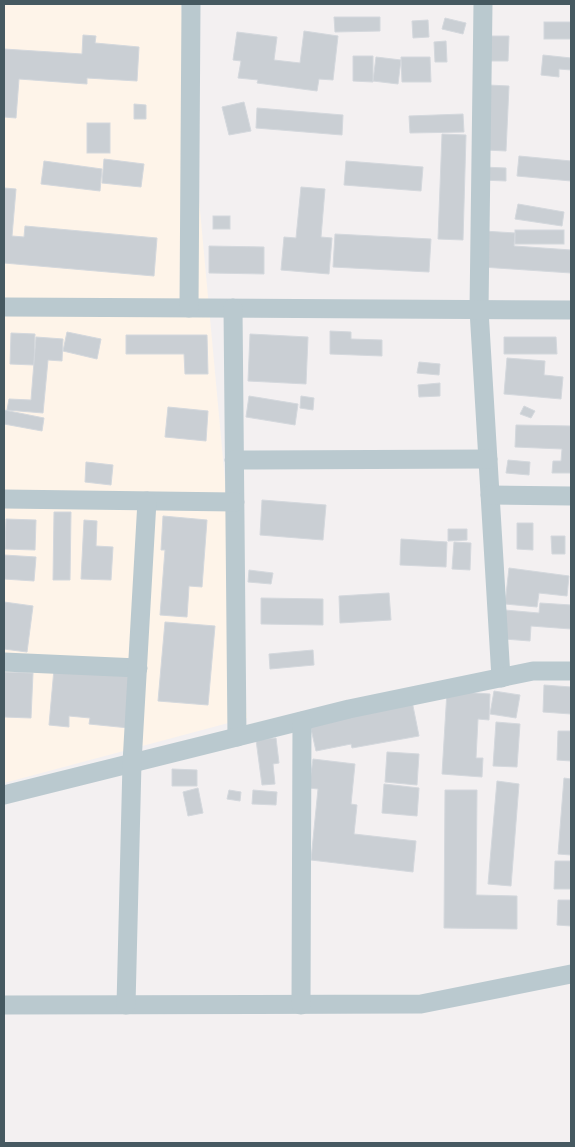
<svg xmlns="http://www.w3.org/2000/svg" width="575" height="1147" viewBox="0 0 575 1147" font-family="'Fira Sans',sans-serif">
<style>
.commercial{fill:#fef4e9}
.building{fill:#cacfd4;stroke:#d4d8dd}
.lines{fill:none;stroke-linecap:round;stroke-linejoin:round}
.minor{stroke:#bac9cf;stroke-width:19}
</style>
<rect width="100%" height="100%" fill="#f3f0f1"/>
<polygon class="commercial" points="4,4 181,5 247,718 4,783"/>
<g class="building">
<polygon points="334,17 380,17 380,31 335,32"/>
<polygon points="445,18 466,23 463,34 442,29"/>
<polygon points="428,20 429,37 413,38 412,21"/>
<rect x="544" y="22" width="27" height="17"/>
<polygon points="304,31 338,36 333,80 319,79 317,91 257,83 258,80 238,78 241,61 233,60 237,32 277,37 274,60 300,63"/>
<polygon points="83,35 96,36 95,43 139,47 137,81 87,78 87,84 19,79 16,118 4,117 4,49 82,54"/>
<polygon points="489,36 509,36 508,61 488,61"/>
<polygon points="446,41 447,62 435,62 434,42"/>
<polygon points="543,55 571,58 571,70 559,69 559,77 541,75"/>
<polygon points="353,56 373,56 373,82 353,81"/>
<polygon points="376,57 401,60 398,84 373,81"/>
<polygon points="401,57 430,57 431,82 402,82"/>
<polygon points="488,85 509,86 506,151 486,150"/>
<polygon points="244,102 251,131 229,135 222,107"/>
<polygon points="134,104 146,105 146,119 134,119"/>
<polygon points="257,108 343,115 342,135 256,128"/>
<polygon points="463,114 464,132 410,133 409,116"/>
<rect x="87" y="123" width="23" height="30"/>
<polygon points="442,134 466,135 463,240 438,239"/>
<polygon points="519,156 571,161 571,181 517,176"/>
<polygon points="104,159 144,164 141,187 102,183"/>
<polygon points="44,161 102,169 100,191 41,184"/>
<polygon points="346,161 423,167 421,191 344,185"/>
<polygon points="482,167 506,168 506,181 482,180"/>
<polygon points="301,187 325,189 321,237 332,238 329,274 281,270 284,237 296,238"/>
<polygon points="4,188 16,189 12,236 24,237 25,226 157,238 154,276 4,263"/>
<polygon points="518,204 564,212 562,226 515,219"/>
<rect x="213" y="216" width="17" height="13"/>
<rect x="515" y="230" width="49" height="14"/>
<polygon points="484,231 515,233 514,246 571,250 571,273 482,267"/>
<polygon points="335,234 431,239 429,272 333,267"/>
<polygon points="209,246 264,247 264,274 209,273"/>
<polygon points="330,331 351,332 351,339 382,340 382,356 330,354"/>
<polygon points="67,332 101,339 97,359 63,351"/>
<polygon points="11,333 35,334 34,365 10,364"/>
<polygon points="250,334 308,337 306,384 248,381"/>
<polygon points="126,335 207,335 208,374 185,374 184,354 126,354"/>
<polygon points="36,337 63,339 62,361 48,360 43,413 7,410 9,399 31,400"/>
<polygon points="504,337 556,337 557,354 504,354"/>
<polygon points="507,358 545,361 544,375 563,377 561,399 504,394"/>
<polygon points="419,362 440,364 439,375 417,373"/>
<polygon points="440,383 440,396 419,397 418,385"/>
<polygon points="249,396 298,404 295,425 246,417"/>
<polygon points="301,396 314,398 313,410 300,408"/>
<polygon points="524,406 535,411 531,418 520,414"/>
<polygon points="168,407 208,411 206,441 165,437"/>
<polygon points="4,410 44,418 42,431 4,424"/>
<polygon points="516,425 571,426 571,473 552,473 553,461 561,461 562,449 515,447"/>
<polygon points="508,460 530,462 529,475 506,473"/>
<polygon points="86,462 113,465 111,485 85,482"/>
<polygon points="262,500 326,505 323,540 260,535"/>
<polygon points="54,512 71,512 70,580 53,580"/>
<polygon points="163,516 207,520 202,587 189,586 187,617 160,615 165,550 161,550"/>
<polygon points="6,519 36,520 35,550 5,549"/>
<polygon points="84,520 97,521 96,546 113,547 111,580 81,579"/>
<polygon points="517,523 533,523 533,550 517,549"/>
<polygon points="448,529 467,529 467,540 448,541"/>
<polygon points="551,536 565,536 565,554 552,554"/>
<polygon points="401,539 447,542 446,567 400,565"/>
<polygon points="454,542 471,543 470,570 452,569"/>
<polygon points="4,555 36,557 34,581 4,579"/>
<polygon points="509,568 569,576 567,596 539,593 537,607 505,604"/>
<polygon points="249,570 273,573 271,584 248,582"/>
<polygon points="389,593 391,620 340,623 339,596"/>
<polygon points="261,598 323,599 323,625 261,624"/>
<polygon points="4,602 33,606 27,652 4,649"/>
<polygon points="540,603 571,605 571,629 531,626 530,641 504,639 505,610 539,613"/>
<polygon points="165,622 215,626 208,705 158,701"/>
<polygon points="313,650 314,665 270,669 269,654"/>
<polygon points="54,669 133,676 129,728 89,724 90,718 69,716 69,727 49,725"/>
<polygon points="4,672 33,673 31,718 4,717"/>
<polygon points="544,685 571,687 571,714 543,712"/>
<polygon points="447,691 490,694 489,720 478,719 476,758 483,758 482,777 442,774"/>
<polygon points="494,691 520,695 516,718 490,714"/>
<polygon points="412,701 419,736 352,748 351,744 316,751 309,720"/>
<polygon points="496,722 520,724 517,767 493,766"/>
<polygon points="558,731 571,731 571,761 557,760"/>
<polygon points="276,738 279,763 273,764 275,784 262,785 256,740"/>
<polygon points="387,752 419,754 417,785 385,782"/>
<polygon points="313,759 355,764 351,804 357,805 354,834 416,841 413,872 311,860 318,789 309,788"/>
<polygon points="172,769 197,770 197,786 172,786"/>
<polygon points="564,778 571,779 571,855 558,854"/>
<polygon points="497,781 519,784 511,886 488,884"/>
<polygon points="384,784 419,788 417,816 382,813"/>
<polygon points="198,788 203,813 188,816 183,792"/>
<polygon points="229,790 241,792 240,801 227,799"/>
<polygon points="253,790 277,792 276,805 252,804"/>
<polygon points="445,790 477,790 476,895 517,896 517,929 444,928"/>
<polygon points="555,861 571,861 571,889 554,889"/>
<polygon points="558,900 571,900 571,926 557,925"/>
</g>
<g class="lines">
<g class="minor">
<polyline points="483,4 479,310 501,678"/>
<polyline points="4,307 571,310"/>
<polyline points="189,308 191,4"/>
<polyline points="233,308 237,737"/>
<polyline points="234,460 488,459"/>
<polyline points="490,495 571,496"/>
<polyline points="4,499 235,502"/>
<polyline points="4,662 138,668"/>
<polyline points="4,795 349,709 533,671 571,671"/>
<polyline points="4,1005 421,1004 571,974"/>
<polyline points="126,1005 132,763 147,501"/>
<polyline points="301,1005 302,721"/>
</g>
</g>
<rect width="575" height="1147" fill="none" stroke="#465961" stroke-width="10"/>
</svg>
